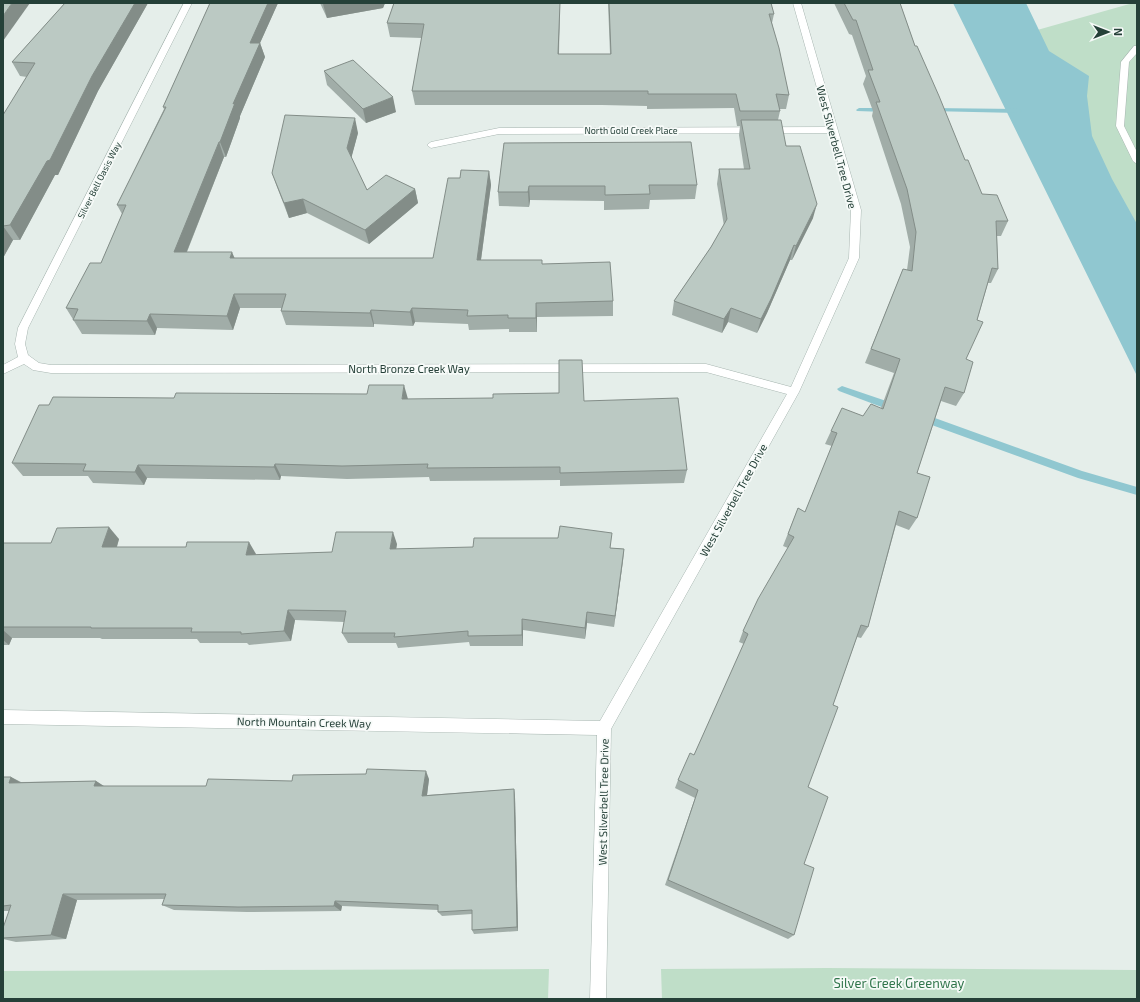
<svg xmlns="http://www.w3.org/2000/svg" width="1140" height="1002" viewBox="0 0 1140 1002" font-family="'Exo 2',sans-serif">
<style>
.green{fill:#bfdec8}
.water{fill:#90c7d0}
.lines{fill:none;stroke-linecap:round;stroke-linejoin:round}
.stream{fill:#90c7d0;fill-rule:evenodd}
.minor-casing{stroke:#a8b6b1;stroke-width:1}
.minor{fill:#fff;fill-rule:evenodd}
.wall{fill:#a1ada8}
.shaded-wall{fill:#838d88}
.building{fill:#bbc9c3;stroke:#838d88}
.labels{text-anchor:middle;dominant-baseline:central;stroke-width:3.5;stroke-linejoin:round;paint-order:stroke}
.far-street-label{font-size:9px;fill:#254038;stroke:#f6faf8}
.street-label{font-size:11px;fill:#254038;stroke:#f6faf8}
.near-park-label{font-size:13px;fill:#30754b;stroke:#f6faf8}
</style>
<rect width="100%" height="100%" fill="#e5eeea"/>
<g class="green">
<polygon points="1133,3 1137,3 1137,313 1002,40"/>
<polygon points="827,968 1137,970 1137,999 662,999 661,969"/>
<polygon points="549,969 548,999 3,999 3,971"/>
</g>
<polygon class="water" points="953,3 1026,3 1049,51 1089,76 1087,96 1092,136 1112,179 1137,224 1137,376"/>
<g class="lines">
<g class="stream">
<polygon points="859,108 885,108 888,110 885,112 857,111 856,110"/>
<polygon points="931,108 1019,109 1022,111 1019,113 929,111 928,110"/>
<polygon points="842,386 898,405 900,408 895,412 839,391 837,389"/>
<polygon points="921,413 1082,471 1137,487 1137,495 1078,478 918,420 916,417 918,414"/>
</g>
<g class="minor-casing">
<g id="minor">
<polygon points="184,3 192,3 28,328 25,344 28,355 39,363 51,365 706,364 791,387 849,258 851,210 830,133 499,134 431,148 427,145 431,142 499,128 828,127 793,3 801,3 861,210 859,258 799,392 611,729 606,999 590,999 597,735 3,724 3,710 600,721 787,394 706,372 51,373 33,370 24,364 3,374 3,365 18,357 15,344 18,328"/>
<polygon points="1134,46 1137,46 1137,53 1129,62 1124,126 1137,152 1137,164 1133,161 1116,126 1121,62"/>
</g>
</g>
<use href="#minor" class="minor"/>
</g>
<g class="wall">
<polygon points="65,3 148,3 98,91 58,175 55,175 20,240 13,240 3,258 3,115 27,77 20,76 12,62"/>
<polygon points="210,3 278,3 260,43 265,57 240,116 240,118 226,157 224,157 187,252 234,258 433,258 460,178 489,171 491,185 481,260 542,264 613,301 613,316 537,317 537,332 509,332 509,329 469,330 468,324 415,322 413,326 374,324 374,327 286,325 281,311 281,308 240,308 233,330 157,328 155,335 82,334 66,308 101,263 122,214 117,205 164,109 163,107"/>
<polygon points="320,3 385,3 383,8 327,18"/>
<polygon points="394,3 560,3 559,54 610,54 608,3 771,3 774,14 772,23 789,95 786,109 779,109 780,111 778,120 786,146 813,218 792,260 790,260 767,313 757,333 728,322 722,333 672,315 674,301 711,247 724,226 717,184 719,169 744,169 739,135 740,126 737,126 734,108 647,109 647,106 602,105 415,105 412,91 422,38 390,37 387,23"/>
<polygon points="834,3 900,3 915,46 965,160 982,194 1008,221 1001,236 997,236 998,269 991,283 988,283 966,359 964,393 956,406 941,401 917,473 917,518 909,530 896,525 868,627 861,638 857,637 833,705 808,787 804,864 794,935 788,939 665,885 695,798 675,788 678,780 694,755 744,644 739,642 743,631 788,548 783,546 798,508 805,512 832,446 825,444 831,431 863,416 881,408 894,373 865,363 903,269 907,270 910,247 901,204 872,116 873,111 863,84 866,76 852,35 849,34"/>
<polygon points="324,71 396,112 366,123 327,85"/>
<polygon points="358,133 351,158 367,190 415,189 418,203 369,244 307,213 289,218 277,187 272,173"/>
<polygon points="504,143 697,185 695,199 650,200 649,209 604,210 604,201 530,200 529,207 499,206 498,192"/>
<polygon points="408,399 584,401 687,470 684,483 560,486 560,480 430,481 429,477 347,479 281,476 280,480 147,478 144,485 93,483 88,476 23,476 12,463"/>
<polygon points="119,539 117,547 256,554 256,555 332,552 397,544 396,549 611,548 624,549 614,627 587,623 585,639 523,630 523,646 470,646 469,642 398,648 396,643 348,643 342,633 344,622 295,620 291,641 249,645 247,643 200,643 197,639 102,639 100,638 12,638 9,645 3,645 3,543 51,543"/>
<polygon points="3,777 11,777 21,782 96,781 104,786 206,786 292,781 429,779 427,795 514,789 515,797 518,931 474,934 472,930 472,914 442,916 438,912 438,910 342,906 341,911 247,912 174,910 162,905 164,899 77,900 66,939 16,942 3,939 3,928 9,911 3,911"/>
</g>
<g class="shaded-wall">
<polygon points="12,3 30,3 3,41 3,16"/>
<polygon points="135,3 148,3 98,91 58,175 55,175 20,240 10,225 92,76"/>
<polygon points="268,3 278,3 260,43 265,57 240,116 240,118 226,157 220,142 233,104 250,43"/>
<polygon points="328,3 385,3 383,8 327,18 323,4"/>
<polygon points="560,3 558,69 558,54"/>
<polygon points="393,97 396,112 366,123 363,109"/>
<polygon points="355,118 358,133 350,163 347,148"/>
<polygon points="219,142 224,157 181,266 174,252"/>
<polygon points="489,171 491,185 479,274 477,260"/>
<polygon points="529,186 530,200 529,207 528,192"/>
<polygon points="415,189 418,203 369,244 365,230"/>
<polygon points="303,199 307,213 289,218 284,203"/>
<polygon points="817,204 813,218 792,260 796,246"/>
<polygon points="3,226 13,240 3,258"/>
<polygon points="794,245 790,260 767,313 757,333 761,319"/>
<polygon points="232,252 238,266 230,258"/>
<polygon points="234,294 240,308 233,330 227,316"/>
<polygon points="536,303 537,317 537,332 536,318"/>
<polygon points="412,308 415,322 413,326 410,312"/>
<polygon points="731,308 728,322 722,333 724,319"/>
<polygon points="371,310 374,324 374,327 370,313"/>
<polygon points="150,314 157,328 155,335 147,321"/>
<polygon points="404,385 408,399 406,413 402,399"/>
<polygon points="275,464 281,476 280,480 274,467"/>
<polygon points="138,465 147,478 144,485 135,472"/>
<polygon points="109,527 119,539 113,559 102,547"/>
<polygon points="393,532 397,544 394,561 390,549"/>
<polygon points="249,542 256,554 253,567 246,555"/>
<polygon points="624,549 623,561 614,627 615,616"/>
<polygon points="288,610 295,620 291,641 284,631"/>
<polygon points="587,612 587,623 585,639 585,628"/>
<polygon points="522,619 523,630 523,646 522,635"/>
<polygon points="3,630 12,638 9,645 3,640"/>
<polygon points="426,771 429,779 426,803 422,796"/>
<polygon points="11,777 25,785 9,783"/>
<polygon points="96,781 108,789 94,786"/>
<polygon points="514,789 515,797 518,931 517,927"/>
<polygon points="63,894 77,900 66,939 51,935"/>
<polygon points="335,901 342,906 341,911 334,906"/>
</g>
<g class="building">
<polygon points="3,3 12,3 3,16"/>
<polygon points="65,3 135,3 92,76 50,160 47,161 10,225 3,226 3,115 35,63 12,62"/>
<polygon points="210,3 268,3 250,43 260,43 233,104 235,103 220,142 219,142 174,252 232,252 230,258 433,258 448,178 460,178 461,170 489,171 477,260 542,260 542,264 610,262 613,301 536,303 536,318 508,318 508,315 467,316 468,310 412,308 410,312 371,310 370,313 281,311 286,294 234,294 227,316 150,314 147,321 73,320 78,309 66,308 90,263 101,263 126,205 117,205 166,107 163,107"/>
<polygon points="394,3 560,3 558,54 611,54 609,3 771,3 774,14 769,14 779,48 789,95 776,94 780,111 740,111 736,94 648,94 648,91 412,91 424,24 387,23"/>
<polygon points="844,3 900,3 915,46 917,46 939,96 965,160 968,160 982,194 997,195 1008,221 996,221 998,269 992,268 977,320 983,322 966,359 973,362 964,393 945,387 917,473 930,477 917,518 899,511 868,627 861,625 833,705 838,707 808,787 828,797 804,864 814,868 794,935 668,880 698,790 678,780 690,753 694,755 748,634 743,631 758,599 794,537 788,534 798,508 805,512 837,433 831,431 842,408 863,416 871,404 883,409 900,359 871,349 903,269 912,271 916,232 907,189 876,102 880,102 868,70 873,70 856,20 853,20"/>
<polygon points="353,60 393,97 363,109 324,71"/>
<polygon points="285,115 355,118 347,148 367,190 386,175 415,189 365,230 303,199 284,203 272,173"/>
<polygon points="741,120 781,120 786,146 800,146 817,204 796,246 794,245 771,299 761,319 731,308 724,319 674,301 711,247 727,219 719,169 750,169"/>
<polygon points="691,142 697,185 649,185 650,194 605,195 605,186 529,186 528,192 498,192 504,143"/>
<polygon points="559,360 582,360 584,401 678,398 687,470 560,473 560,467 427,468 428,464 342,466 275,464 274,467 138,465 135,472 83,471 86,464 12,463 39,405 49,405 53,397 174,398 176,393 367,394 369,385 404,385 402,399 493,398 493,394 559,393"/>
<polygon points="560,526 612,533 610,548 624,549 615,616 587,612 585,628 522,619 522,635 468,636 468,631 394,637 395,633 342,633 346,611 288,610 284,631 241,634 241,632 191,632 192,628 91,628 91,627 3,627 3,543 51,543 57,528 109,527 102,547 186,547 187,542 249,542 246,555 332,552 336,532 393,532 390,549 473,547 474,538 558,538"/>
<polygon points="367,769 426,771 422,796 514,789 517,927 472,930 472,910 438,912 438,905 335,901 334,906 238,907 162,905 166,894 63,894 51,935 3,938 3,928 11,905 3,906 3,777 11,777 9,783 96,781 94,786 206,786 208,779 292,781 293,775 366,774"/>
</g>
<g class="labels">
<g class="far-street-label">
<text x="631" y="130">North Gold Creek Place</text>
<text transform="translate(99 180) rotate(-63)">Silver Bell Oasis Way</text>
</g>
<g class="street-label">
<text transform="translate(837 147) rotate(75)">West Silverbell Tree Drive</text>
<text x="409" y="368">North Bronze Creek Way</text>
<text transform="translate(733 500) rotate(-61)">West Silverbell Tree Drive</text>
<text transform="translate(304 722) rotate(1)">North Mountain Creek Way</text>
<text transform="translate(603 802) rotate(-89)">West Silverbell Tree Drive</text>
</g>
<g class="near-park-label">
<text x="899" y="983">Silver Creek Greenway</text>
</g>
</g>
<rect width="1140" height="1002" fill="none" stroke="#254038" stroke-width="8"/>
<g transform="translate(1108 32) rotate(90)" stroke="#f6faf8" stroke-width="3" paint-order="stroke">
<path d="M0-3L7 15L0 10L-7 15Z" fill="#254038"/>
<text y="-6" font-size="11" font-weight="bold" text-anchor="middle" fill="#254038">N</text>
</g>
</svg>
